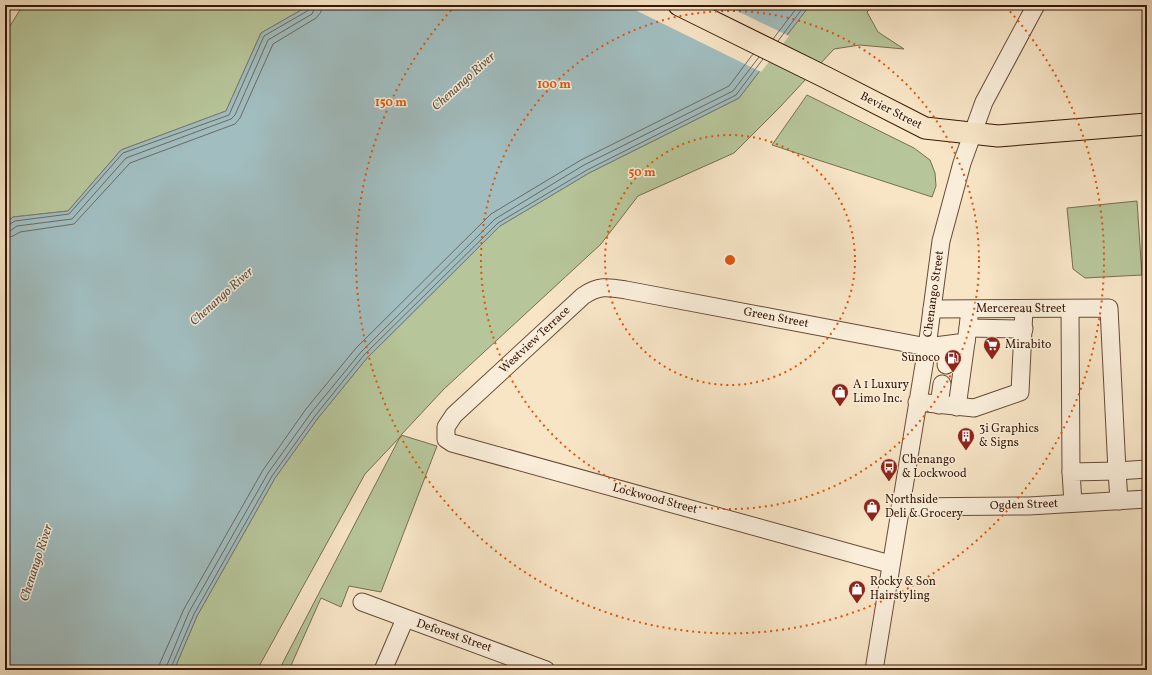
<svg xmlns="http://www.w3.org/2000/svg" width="1152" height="675" viewBox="0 0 1152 675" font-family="Vollkorn,serif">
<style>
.green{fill:#b7c69a;stroke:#776e50}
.water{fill:#a1bdbf;stroke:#777b75}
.pier{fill:#f7e5c6}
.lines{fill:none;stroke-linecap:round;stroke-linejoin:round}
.shore{stroke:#6c6a63;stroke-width:1}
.minor-casing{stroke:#674a37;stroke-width:19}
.major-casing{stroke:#371707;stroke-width:23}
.minor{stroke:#faeeda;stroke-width:17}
.major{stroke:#f7e5c6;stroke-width:21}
.ring{fill:none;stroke:#df560c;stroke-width:2;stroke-dasharray:2 4}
.labels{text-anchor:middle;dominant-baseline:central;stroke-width:3;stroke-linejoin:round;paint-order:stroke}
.street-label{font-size:12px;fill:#371707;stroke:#faeeda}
.poi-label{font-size:12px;fill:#371707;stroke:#faeeda;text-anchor:start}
.water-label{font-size:13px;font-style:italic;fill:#5c5147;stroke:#faeeda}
.centre{fill:#df560c;stroke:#faeeda;stroke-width:2}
.ring-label{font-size:12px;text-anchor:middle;font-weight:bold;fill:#df560c;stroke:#faeeda;stroke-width:3;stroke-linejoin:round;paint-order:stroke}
</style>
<rect width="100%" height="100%" fill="#f7e5c6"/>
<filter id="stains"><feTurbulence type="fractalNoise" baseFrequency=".005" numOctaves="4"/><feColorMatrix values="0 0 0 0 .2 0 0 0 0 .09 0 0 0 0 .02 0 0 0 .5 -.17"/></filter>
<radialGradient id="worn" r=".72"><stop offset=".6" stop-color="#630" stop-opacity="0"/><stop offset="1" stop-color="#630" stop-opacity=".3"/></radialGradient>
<g class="green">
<polygon points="23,5 310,5 261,33 226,111 121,150 68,211 13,217 5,224 5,34"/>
<polygon points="810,5 874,5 867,12 878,32 904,49 860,45 834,49 780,107 734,153 638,196 601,244 444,389 401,435 437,446 381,592 349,586 341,607 321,598 289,670 279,670 400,437 365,474 257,670 174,670 197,616 275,478 318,418 367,358 500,226 589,173 739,98"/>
<polygon points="807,95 914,148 930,160 935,173 936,186 932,197 772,145"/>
<polygon points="1137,201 1142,275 1085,278 1073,269 1067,208"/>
</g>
<polygon class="water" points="310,5 810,5 739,98 589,173 500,226 367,358 318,418 275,478 197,616 174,670 5,670 5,224 13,217 68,211 121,150 226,111 261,33"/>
<polygon class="pier" points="625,5 725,5 789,36 761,72"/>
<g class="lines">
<g class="shore">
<polyline points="773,39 799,5"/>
<polyline points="778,41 805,5"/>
<polyline points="5,227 15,221 69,214 123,153 229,115 264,36 309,10 311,5"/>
<polyline points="5,232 10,231 17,226 72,219 126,158 231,119 235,115 268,40 312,14 316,5"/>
<polyline points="5,238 13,236 20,232 74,224 130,163 235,124 240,118 273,44 316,18 321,12 322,5"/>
<polyline points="159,670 160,663 184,609 263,470 306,409 356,348 491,214 581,160 729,86 753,54"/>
<polyline points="165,670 189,612 268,473 311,413 361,352 495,219 584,165 733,91 759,57"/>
<polyline points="170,670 194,614 272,476 315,416 364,355 498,223 587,170 736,95 763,59"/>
</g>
<g class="minor-casing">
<g id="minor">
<polyline points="932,309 1109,308 1117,471 1147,469"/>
<polyline points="1070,309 1071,472"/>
<polyline points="969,318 968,328 1024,329"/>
<polyline points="946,365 949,345"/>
<polyline points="917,402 974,408 1020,392 1024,309"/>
<polyline points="939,405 942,384"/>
<polyline points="957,407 966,342"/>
<polyline points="1073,503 1071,472 1117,471 1119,501"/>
<polyline points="900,507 1029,506 1147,499"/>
<path d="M890,564L452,443L446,439V427L454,415L583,296C599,285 608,287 626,290L927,347L966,342L968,328"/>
<polyline points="362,602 546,670"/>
<polyline points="383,670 405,619"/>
<polyline points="874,670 927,347 941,241 962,163 984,102 1036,5"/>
</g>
</g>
<g class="major-casing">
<polyline id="major" points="679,5 827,78 925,128 998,136 1147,124"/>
</g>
<use href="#minor" class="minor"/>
<use href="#major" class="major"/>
</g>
<g class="ring">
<circle cx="730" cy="260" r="125"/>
<circle cx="730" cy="260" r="249"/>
<path d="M1006 7A374 374 0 1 1 454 7"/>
</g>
<defs>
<g id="supermarket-pin" transform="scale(0.9)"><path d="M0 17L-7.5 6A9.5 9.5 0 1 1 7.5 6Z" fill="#8f2418" stroke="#faeeda"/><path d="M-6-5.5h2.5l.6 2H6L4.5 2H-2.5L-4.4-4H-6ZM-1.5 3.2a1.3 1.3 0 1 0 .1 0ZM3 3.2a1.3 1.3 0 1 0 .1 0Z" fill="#fff"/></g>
<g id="fuel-pin" transform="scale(0.9)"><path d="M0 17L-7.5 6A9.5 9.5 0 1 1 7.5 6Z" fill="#8f2418" stroke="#faeeda"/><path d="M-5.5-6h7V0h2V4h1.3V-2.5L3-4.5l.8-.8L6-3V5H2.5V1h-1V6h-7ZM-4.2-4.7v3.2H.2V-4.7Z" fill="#fff"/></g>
<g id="shop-pin" transform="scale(0.9)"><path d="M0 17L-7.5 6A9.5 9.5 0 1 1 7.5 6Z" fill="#8f2418" stroke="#faeeda"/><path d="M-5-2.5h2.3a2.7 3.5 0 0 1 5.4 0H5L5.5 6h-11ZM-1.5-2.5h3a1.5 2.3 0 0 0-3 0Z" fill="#fff"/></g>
<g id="building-pin" transform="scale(0.9)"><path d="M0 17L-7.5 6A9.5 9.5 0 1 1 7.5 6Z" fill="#8f2418" stroke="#faeeda"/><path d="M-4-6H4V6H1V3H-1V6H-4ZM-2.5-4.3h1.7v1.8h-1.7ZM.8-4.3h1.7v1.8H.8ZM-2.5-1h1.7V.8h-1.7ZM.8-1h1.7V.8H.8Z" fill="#fff"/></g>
<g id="bus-pin" transform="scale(0.9)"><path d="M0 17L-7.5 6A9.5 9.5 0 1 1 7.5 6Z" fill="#8f2418" stroke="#faeeda"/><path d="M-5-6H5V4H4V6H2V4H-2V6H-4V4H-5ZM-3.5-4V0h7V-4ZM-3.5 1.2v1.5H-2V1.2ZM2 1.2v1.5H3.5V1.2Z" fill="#fff"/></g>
</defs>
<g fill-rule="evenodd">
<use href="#supermarket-pin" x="992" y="345"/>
<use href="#fuel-pin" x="953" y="358"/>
<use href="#shop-pin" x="840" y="392"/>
<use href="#building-pin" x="966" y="436"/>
<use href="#bus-pin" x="889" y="467"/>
<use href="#shop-pin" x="872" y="507"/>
<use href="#shop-pin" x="857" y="589"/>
</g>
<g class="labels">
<g class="street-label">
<text transform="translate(891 111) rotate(27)">Bevier Street</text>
<text transform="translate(934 294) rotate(-82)">Chenango Street</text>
<text x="1021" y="309">Mercereau Street</text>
<text transform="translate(776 318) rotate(11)">Green Street</text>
<text transform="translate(535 340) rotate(-43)">Westview Terrace</text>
<text transform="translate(655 499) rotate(15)">Lockwood Street</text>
<text transform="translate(1024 505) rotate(-2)">Ogden Street</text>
<text transform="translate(454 636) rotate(19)">Deforest Street</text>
</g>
<g class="poi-label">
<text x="1005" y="345">Mirabito</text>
<text x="940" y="358" text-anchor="end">Sunoco</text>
<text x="853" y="385">A 1 Luxury<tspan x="853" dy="14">Limo Inc.</tspan></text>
<text x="979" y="429">3i Graphics<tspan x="979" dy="14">&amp; Signs</tspan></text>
<text x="902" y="460">Chenango<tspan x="902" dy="14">&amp; Lockwood</tspan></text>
<text x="885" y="500">Northside<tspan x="885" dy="14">Deli &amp; Grocery</tspan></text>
<text x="870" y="582">Rocky &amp; Son<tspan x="870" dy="14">Hairstyling</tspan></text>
</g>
<g class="water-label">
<text transform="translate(464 82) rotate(-42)">Chenango River</text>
<text transform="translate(222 297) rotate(-42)">Chenango River</text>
<text transform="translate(37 563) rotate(-72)">Chenango River</text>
</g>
</g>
<circle cx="730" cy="260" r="6" class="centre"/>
<g class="ring-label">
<text x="554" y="88">100 m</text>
<text x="391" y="106">150 m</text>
<text x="642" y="176">50 m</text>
</g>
<rect width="1152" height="675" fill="none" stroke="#f7e5c6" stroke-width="20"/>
<rect x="6" y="6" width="1140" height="663" fill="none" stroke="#371707" stroke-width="2"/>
<rect x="10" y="10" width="1132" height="655" fill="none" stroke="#371707"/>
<rect width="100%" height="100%" filter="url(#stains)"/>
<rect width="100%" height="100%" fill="url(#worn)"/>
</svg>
